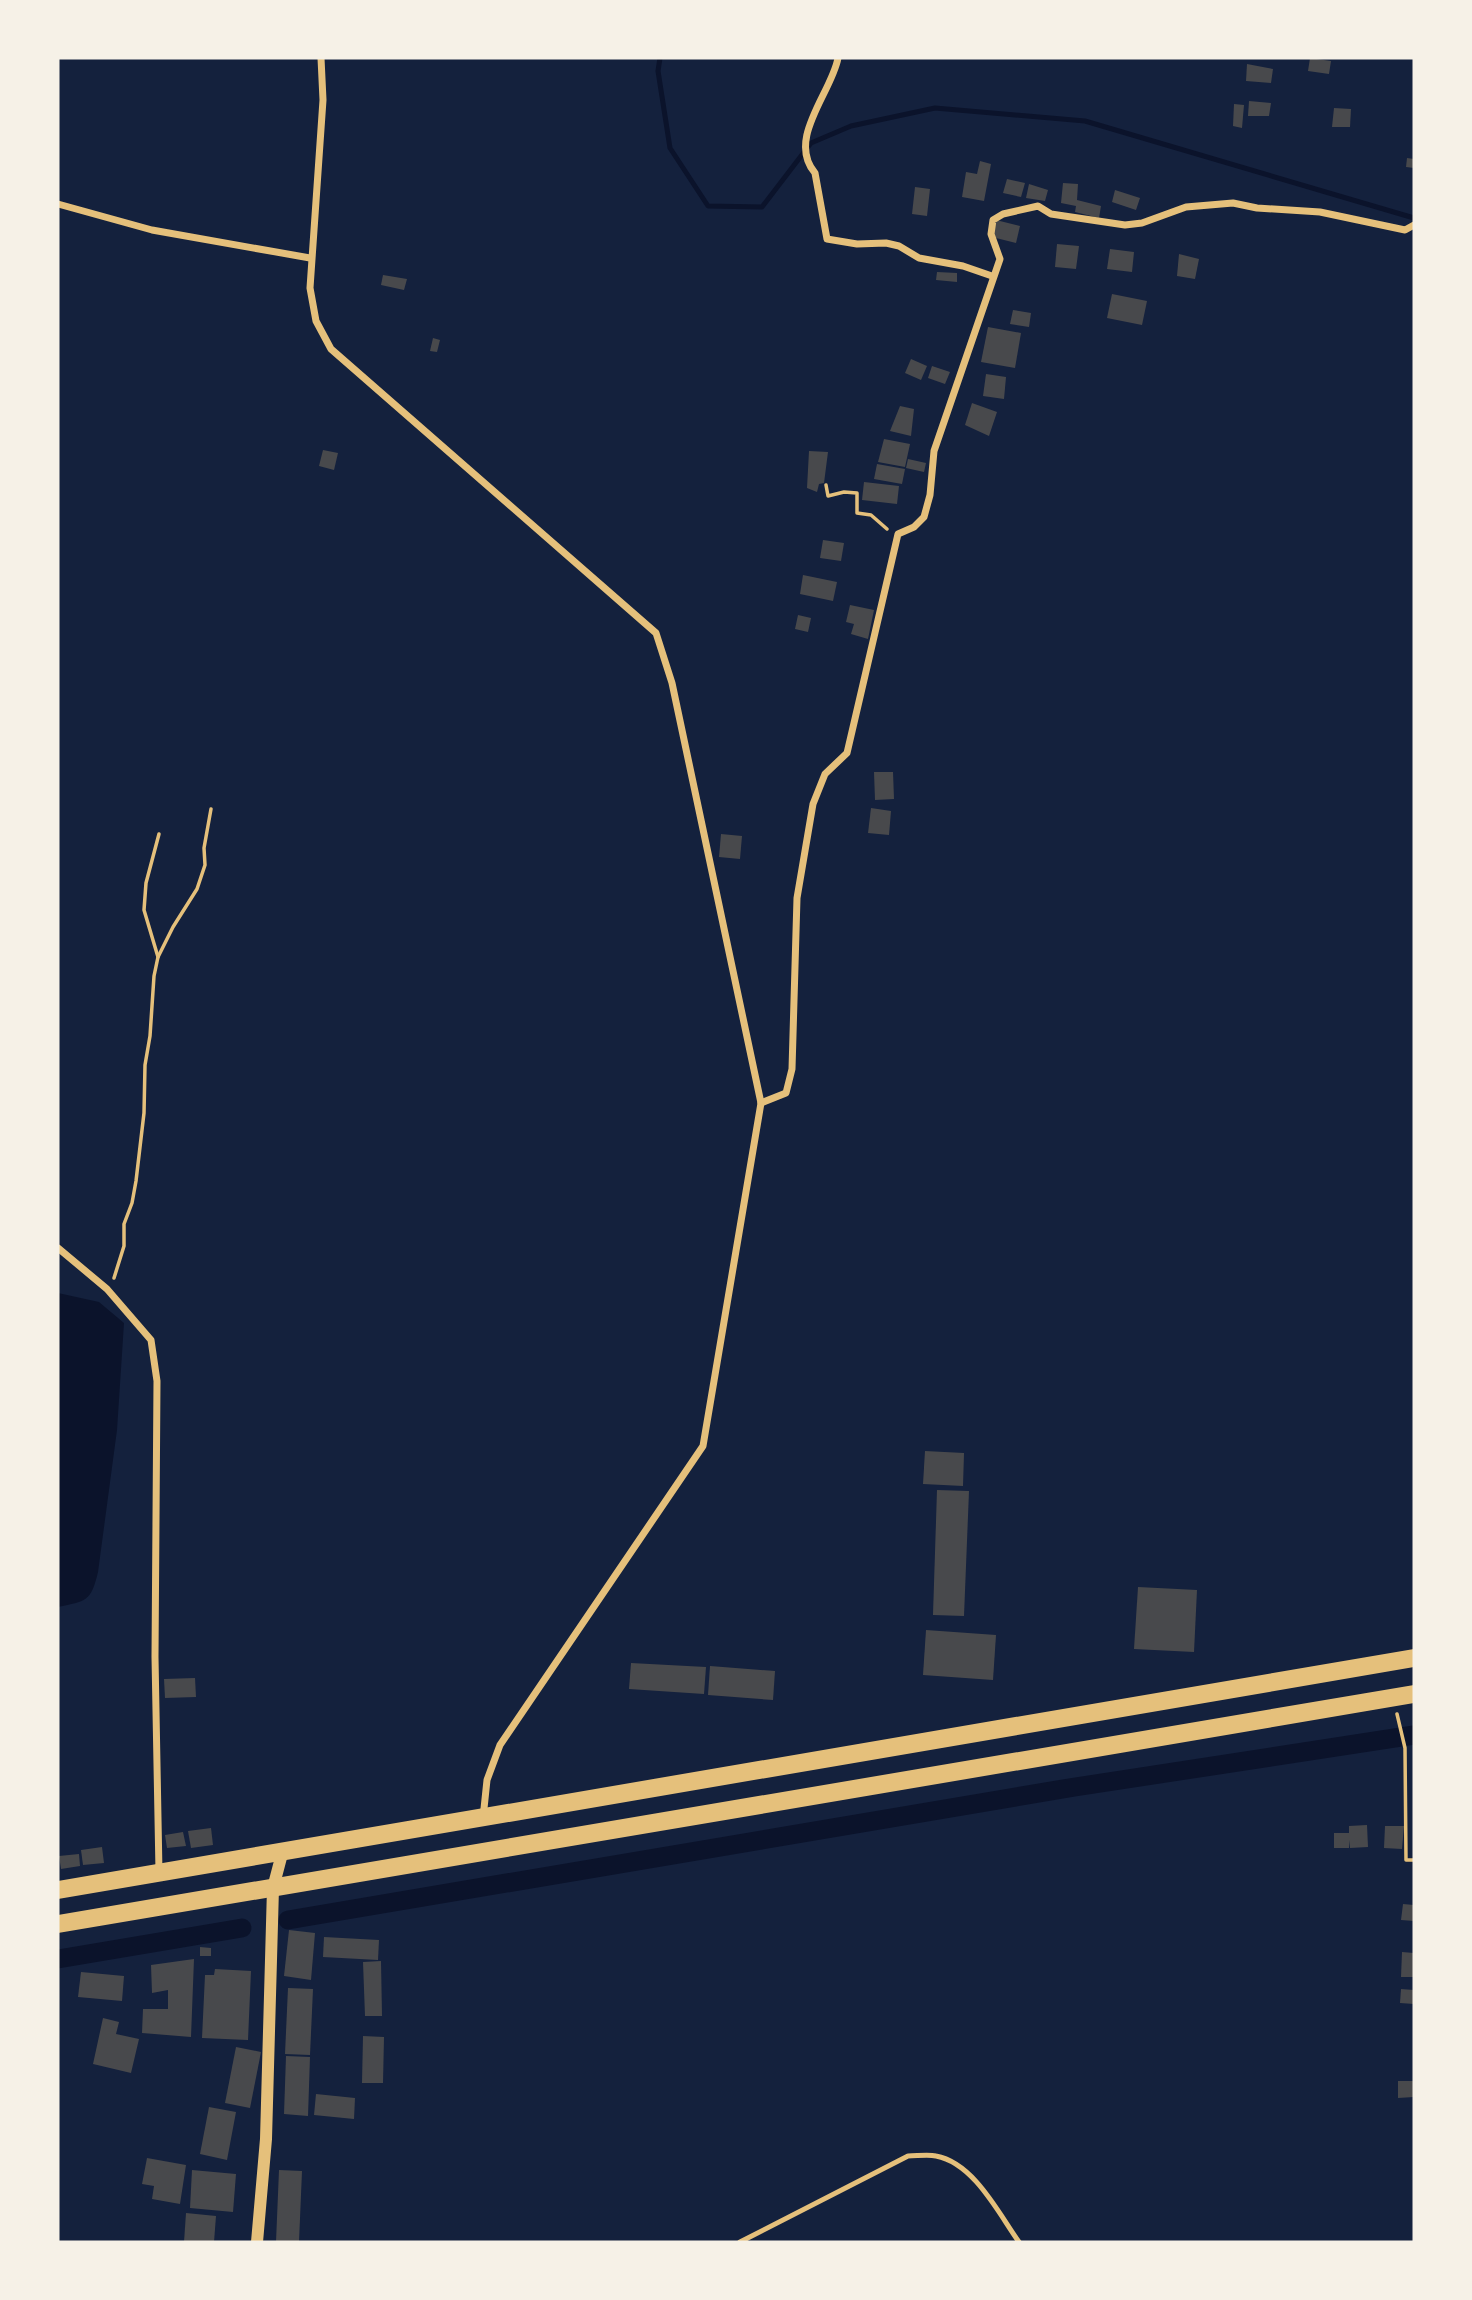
<svg xmlns="http://www.w3.org/2000/svg" width="1472" height="2300" viewBox="0 0 1472 2300" font-family="'IBM Plex Serif',serif">
<style>
.water{fill:#0b132b}
.lines{fill:none;stroke-linecap:round;stroke-linejoin:round}
.stream{stroke:#0b132b;stroke-width:5}
.canal{stroke:#0b132b;stroke-width:19}
.building{fill:#48494c}
.path{stroke:#e5c07b;stroke-width:3.5}
.service{stroke:#e5c07b;stroke-width:5}
.minor{stroke:#e5c07b;stroke-width:7}
.tertiary{stroke:#e5c07b;stroke-width:12}
.trunk{stroke:#e5c07b;stroke-width:18}
</style>
<rect width="100%" height="100%" fill="#14213d"/>
<path class="water" d="M58,1293L99,1302L124,1323L117,1430L98,1572C91,1602 86,1601 58,1607Z"/>
<g class="lines">
<polyline class="stream" points="660,58 658,71 670,148 708,206 762,207 811,143 851,126 935,108 1085,121 1414,218"/>
<g class="canal">
<polyline points="288,1920 1075,1787 1414,1735"/>
<polyline points="58,1959 242,1928"/>
</g>
</g>
<g class="building">
<polygon points="1310,58 1331,61 1329,74 1308,71"/>
<polygon points="1247,64 1273,69 1271,83 1246,81"/>
<polygon points="1249,101 1271,103 1269,116 1248,116"/>
<polygon points="1234,104 1244,105 1242,128 1233,126"/>
<polygon points="1334,108 1351,109 1350,127 1332,127"/>
<polygon points="1407,158 1414,159 1414,168 1406,167"/>
<polygon points="980,161 991,164 984,201 962,197 966,172 977,174"/>
<polygon points="1007,179 1025,183 1021,197 1003,193"/>
<polygon points="1063,183 1078,184 1077,200 1101,206 1099,218 1075,212 1076,206 1061,203"/>
<polygon points="1029,184 1048,190 1045,201 1026,198"/>
<polygon points="915,187 930,189 927,216 912,214"/>
<polygon points="1115,190 1140,198 1136,210 1112,202"/>
<polygon points="996,220 1020,226 1016,243 992,237"/>
<polygon points="1057,244 1079,246 1076,269 1055,267"/>
<polygon points="1110,249 1134,252 1132,272 1107,269"/>
<polygon points="1179,254 1199,259 1195,279 1177,276"/>
<polygon points="937,272 957,273 957,282 936,280"/>
<polygon points="383,275 407,279 404,290 381,285"/>
<polygon points="1112,294 1147,301 1142,325 1107,318"/>
<polygon points="1013,310 1031,313 1029,327 1010,324"/>
<polygon points="988,327 1021,333 1015,368 981,362"/>
<polygon points="433,338 440,340 437,352 430,351"/>
<polygon points="911,359 927,366 921,380 905,373"/>
<polygon points="932,366 950,372 945,384 928,378"/>
<polygon points="986,374 1006,377 1004,399 983,396"/>
<polygon points="972,403 997,412 989,436 965,425"/>
<polygon points="900,406 914,409 911,436 890,431"/>
<polygon points="884,439 910,444 905,467 878,462"/>
<polygon points="323,450 338,453 334,470 319,466"/>
<polygon points="809,451 828,452 824,483 819,484 817,492 807,488"/>
<polygon points="908,459 926,463 924,472 906,468"/>
<polygon points="877,464 905,469 902,484 874,479"/>
<polygon points="864,482 899,486 897,504 862,500"/>
<polygon points="823,540 844,543 841,561 820,558"/>
<polygon points="803,575 837,582 833,601 800,594"/>
<polygon points="850,605 874,610 868,639 851,634 854,624 846,622"/>
<polygon points="798,615 811,618 808,632 795,629"/>
<polygon points="874,772 893,772 894,799 875,800"/>
<polygon points="871,808 891,811 889,835 868,833"/>
<polygon points="721,834 742,836 740,859 719,857"/>
<polygon points="925,1451 964,1453 963,1486 923,1484"/>
<polygon points="937,1490 969,1491 964,1616 933,1615"/>
<polygon points="1138,1587 1197,1590 1194,1652 1134,1649"/>
<polygon points="926,1630 996,1635 993,1680 923,1675"/>
<polygon points="631,1663 706,1667 704,1694 629,1689"/>
<polygon points="710,1666 775,1671 773,1700 708,1695"/>
<polygon points="195,1678 196,1697 165,1698 164,1679"/>
<polygon points="1367,1825 1368,1847 1350,1848 1349,1840 1349,1848 1334,1848 1334,1833 1349,1833 1349,1826"/>
<polygon points="1385,1826 1404,1826 1402,1849 1384,1848"/>
<polygon points="211,1828 213,1845 191,1848 188,1831"/>
<polygon points="183,1832 186,1846 167,1848 165,1835"/>
<polygon points="102,1847 104,1863 83,1865 81,1850"/>
<polygon points="79,1854 80,1866 61,1869 59,1856"/>
<polygon points="1403,1904 1414,1905 1414,1921 1401,1920"/>
<polygon points="289,1930 315,1933 311,1980 284,1976"/>
<polygon points="324,1937 379,1940 378,1960 323,1957"/>
<polygon points="200,1947 211,1948 211,1956 200,1956"/>
<polygon points="1402,1952 1414,1953 1414,1977 1401,1977"/>
<polygon points="194,1959 191,2037 142,2033 143,2009 168,2009 168,1990 152,1993 151,1965"/>
<polygon points="381,1961 382,2016 365,2016 363,1962"/>
<polygon points="215,1969 251,1971 248,2040 202,2038 205,1975 214,1975"/>
<polygon points="81,1972 124,1976 122,2001 78,1997"/>
<polygon points="288,1988 313,1989 310,2055 285,2054"/>
<polygon points="1401,1989 1414,1990 1414,2004 1400,2003"/>
<polygon points="103,2018 119,2022 116,2034 139,2039 131,2073 93,2064"/>
<polygon points="363,2036 384,2037 383,2083 362,2083"/>
<polygon points="236,2047 261,2052 250,2108 225,2103"/>
<polygon points="286,2056 310,2057 308,2116 284,2114"/>
<polygon points="1398,2081 1414,2081 1414,2097 1398,2098"/>
<polygon points="316,2094 355,2098 354,2119 314,2115"/>
<polygon points="209,2107 236,2112 227,2160 200,2154"/>
<polygon points="147,2158 186,2165 180,2204 152,2199 154,2186 142,2184"/>
<polygon points="192,2170 236,2174 233,2212 190,2208"/>
<polygon points="279,2170 302,2171 299,2242 276,2242"/>
<polygon points="186,2213 216,2216 214,2242 184,2242"/>
</g>
<g class="lines">
<g class="path">
<polyline points="826,485 828,496 844,492 857,493 857,513 871,515 887,529"/>
<polyline points="158,957 144,910 146,883 159,834"/>
<polyline points="114,1278 124,1246 124,1224 132,1203 136,1181 144,1113 145,1065 150,1036 154,976 158,957 173,927 197,889 205,865 204,848 211,809"/>
<polyline points="1397,1714 1405,1748 1406,1860 1414,1860"/>
</g>
<path class="service" d="M740,2242L908,2156C917,2156 928,2154 936,2156C974,2163 999,2214 1019,2242"/>
<g class="minor">
<polyline points="321,58 323,100 310,288 316,321 331,349 656,633 672,683 761,1103 703,1446 500,1745 487,1780 483,1818"/>
<path d="M838,58C832,92 786,139 815,173L827,239L857,244L886,243L899,246L919,258L963,266L992,276"/>
<polyline points="58,204 152,230 310,258"/>
<polyline points="761,1103 786,1093 792,1069 797,898 813,804 825,774 847,753 898,534 914,527 924,517 930,495 934,451 1000,259 991,234 993,220 1003,214 1038,206 1051,214 1125,225 1142,223 1186,207 1233,203 1257,208 1320,212 1405,230 1414,225"/>
<polyline points="58,1248 107,1289 151,1340 157,1381 155,1657 159,1872"/>
</g>
<polyline class="tertiary" points="257,2242 266,2139 273,1888 283,1850"/>
<g class="trunk">
<polyline points="58,1890 1414,1658"/>
<polyline points="58,1924 1414,1694"/>
</g>
</g>
<rect width="1472" height="2300" fill="none" stroke="#f6f1e7" stroke-width="119"/>
</svg>
